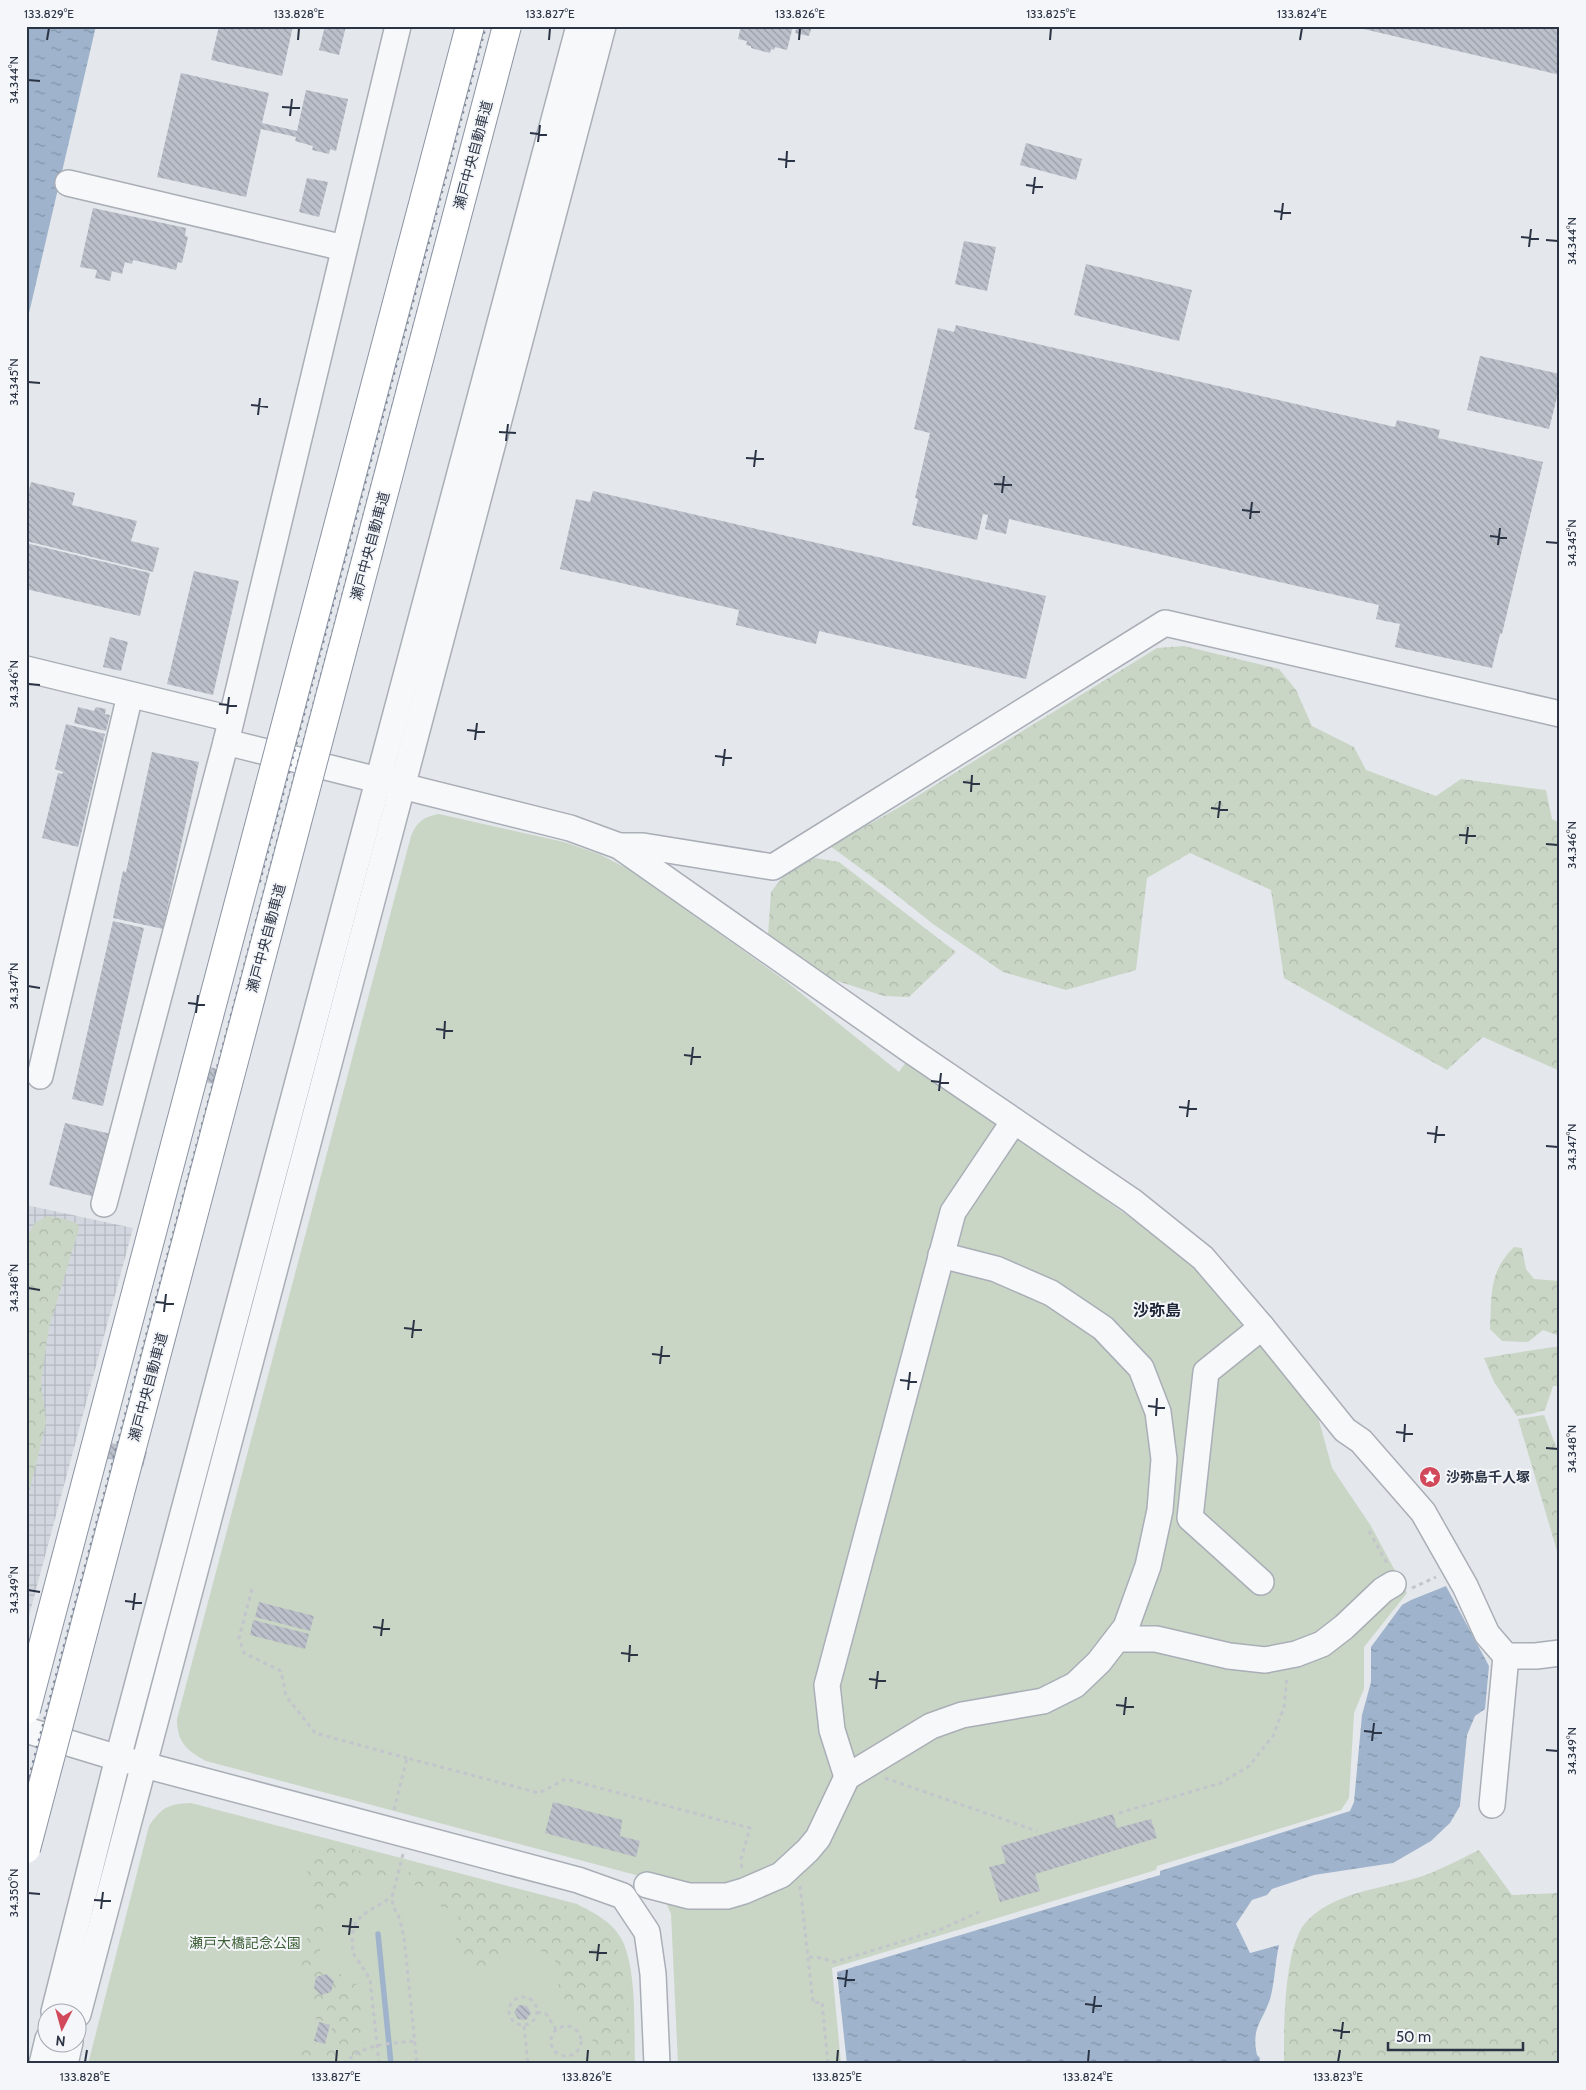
<svg xmlns="http://www.w3.org/2000/svg" width="1586" height="2090" viewBox="0 0 1586 2090" font-family="Cabin,'Noto Sans JP',sans-serif">
<style>
.industrial{fill:url(#industrial-grid)}
.green{fill:#c9d6c5}
.forest{fill:url(#forest-crowns)}
.water{fill:url(#water-ripples)}
.lines{fill:none;stroke-linecap:round;stroke-linejoin:round}
.stream{stroke:#9fb4cc;stroke-width:5.5}
.building{fill:url(#building-back-hatch)}
.minor-casing{stroke:#a9aeb7;stroke-width:28}
.path{stroke:#c2c5cb;stroke-width:3;stroke-dasharray:4 4;stroke-linecap:butt}
.minor{stroke:#f7f8fa;stroke-width:25}
.rail{stroke:#7d8696;stroke-width:4;stroke-dasharray:2.5 5;stroke-linecap:butt}
.highway-bridge-casing{stroke:#8b94a3;stroke-width:30;stroke-linecap:butt}
.highway-bridge{stroke:#fff;stroke-width:28}
.ticks{fill:none;stroke:#2b3445;stroke-width:2}
.labels{text-anchor:middle;dominant-baseline:central;stroke-width:4;stroke-linejoin:round;paint-order:stroke}
.street-label{font-size:14px;fill:#2b3445;stroke:#f4f6f9}
.poi-label{font-size:14px;font-weight:bold;fill:#2b3445;stroke:#f4f6f9;text-anchor:start}
.park-label{font-size:14px;fill:#3f6138;stroke:#f4f6f9}
.quarter-label{font-size:16px;font-weight:bold;fill:#1d2536;stroke:#f4f6f9}
.neatline{fill:none;stroke:#2b3445;stroke-width:2}
.ticks-label{font-size:12px;text-anchor:middle;fill:#2b3445}
</style>
<defs>
<pattern id="industrial-grid" width="8" height="8" patternUnits="userSpaceOnUse" patternTransform="scale(1.25)"><rect width="8" height="8" fill="#d2d6de"/><path d="M0 4h8M4 0v8" fill="none" stroke="#b4b8c0"/></pattern>
<pattern id="forest-crowns" width="20" height="18" patternUnits="userSpaceOnUse" patternTransform="scale(1.25)"><rect width="20" height="18" fill="#c9d6c5"/><path d="M2 6a3 3 0 1 1 6 0M12 15a3 3 0 1 1 6 0" fill="none" stroke="#adb8ab"/></pattern>
<pattern id="water-ripples" width="26" height="14" patternUnits="userSpaceOnUse" patternTransform="scale(1.25)"><rect width="26" height="14" fill="#9fb4cc"/><path d="M2 4q2-2 4 0t4 0M15 11q2-2 4 0t4 0" fill="none" stroke="#8293a7"/></pattern>
<pattern id="building-back-hatch" width="6" height="6" patternUnits="userSpaceOnUse" patternTransform="scale(1.25)"><rect width="6" height="6" fill="#bbc0ca"/><path d="M-1 5l2 2M0 0l6 6M5-1l2 2" fill="none" stroke="#989da6"/></pattern>
</defs>
<rect width="100%" height="100%" fill="#e4e7ec"/>
<polygon class="industrial" points="26,1205 133,1228 26,1627"/>
<g class="green">
<path d="M439,814L564,842L599,854L632,871L787,982L899,1072L908,1059L1184,1256L1207,1280L1317,1413L1332,1468L1371,1526L1407,1593L1364,1647V1689L1354,1713L1349,1798L1341,1810L1157,1866L1156,1870L832,1968L841,2064H678L671,1914L664,1898L647,1878L206,1761C186,1750 177,1742 177,1719L411,836C417,822 423,817 439,814Z"/>
<path d="M191,1803L577,1904C594,1913 613,1922 622,1940C637,1969 634,2030 635,2064H88L149,1826C162,1807 168,1804 191,1803Z"/>
</g>
<g class="forest">
<polygon points="1184,646 1279,669 1296,690 1312,726 1354,747 1366,770 1436,796 1461,779 1546,790 1552,819 1560,823 1560,1071 1483,1037 1447,1070 1284,978 1271,890 1190,853 1147,878 1136,970 1066,990 1003,972 933,924 893,892 830,846 898,808 1157,648"/>
<polygon points="815,858 839,862 956,952 909,997 884,996 831,979 768,935 771,892 793,864"/>
<polygon points="47,1216 61,1218 77,1223 79,1229 49,1327 41,1382 46,1423 26,1505 26,1238 35,1223"/>
<path d="M1514,1247L1522,1248L1526,1269L1534,1279L1560,1281V1336L1543,1330L1528,1342L1502,1341L1490,1329C1492,1295 1488,1273 1514,1247Z"/>
<polygon points="1553,1347 1560,1347 1560,1386 1553,1386 1545,1410 1531,1414 1517,1416 1494,1382 1484,1358"/>
<polygon points="1544,1415 1560,1457 1560,1561 1518,1419"/>
<path d="M323,1841L383,1857V1861L389,1866L386,1878L371,1874L329,1912L321,1938L320,1955L328,1966L359,1986L367,2064H296C301,2042 308,2041 328,2046L333,2024L311,2017L312,1981L299,1969L317,1899L304,1884L315,1846Z"/>
<path d="M1479,1850L1512,1895L1560,1893V2064H1284C1284,2030 1283,1943 1308,1920C1340,1888 1391,1889 1431,1873C1447,1866 1463,1858 1479,1850Z"/>
<path d="M413,1866L563,1905L596,1919L615,1941L627,1978L630,2064H583L591,2055L593,2037L586,2020L561,2008L558,1992L559,1974L554,1957L539,1950L515,1946L485,1975L472,1973C465,1964 456,1953 456,1941C456,1930 461,1922 457,1910L441,1907L439,1894L412,1884L407,1880L409,1871Z"/>
</g>
<g class="water">
<polygon points="26,26 96,26 26,326"/>
<path d="M1446,1586L1489,1666L1485,1709L1475,1716L1467,1735L1460,1806L1450,1823L1431,1841L1393,1863L1314,1875L1272,1889L1267,1895L1252,1900L1236,1924L1250,1953L1279,1945C1275,1962 1275,1982 1270,1999C1262,2023 1251,2027 1257,2055L1260,2058L1259,2064H847L837,1972L1160,1875V1871L1350,1811L1354,1802L1362,1715L1371,1682V1647L1402,1605L1411,1600Z"/>
</g>
<g class="lines">
<polyline class="stream" points="378,1934 391,2064"/>
</g>
<g class="building">
<polygon points="219,26 293,26 282,76 211,60"/>
<polygon points="325,26 346,26 339,55 319,50"/>
<polygon points="741,26 793,26 787,50 775,47 774,50 771,49 770,53 751,48 751,46 746,45 747,41 738,39"/>
<polygon points="797,26 812,26 809,36 795,33"/>
<polygon points="1356,26 1560,26 1560,75 1355,27"/>
<polygon points="181,73 269,93 262,123 297,131 306,90 348,99 336,151 330,149 329,154 312,150 313,146 295,141 296,137 261,129 246,197 157,177"/>
<polygon points="1026,143 1082,159 1076,180 1020,165"/>
<polygon points="307,178 328,182 319,217 299,212"/>
<polygon points="93,208 186,228 185,236 188,237 182,263 178,262 176,270 133,260 132,264 125,262 122,274 112,271 110,281 95,278 97,270 80,267"/>
<polygon points="964,241 996,247 987,291 955,284"/>
<polygon points="1086,264 1192,290 1179,341 1074,315"/>
<polygon points="956,325 1395,427 1397,420 1440,430 1438,438 1543,462 1502,634 1500,634 1492,668 1395,647 1400,624 1376,619 1379,605 1009,519 1006,534 985,529 988,515 983,514 977,540 912,525 918,499 915,498 930,433 914,429 938,328 954,332"/>
<polygon points="1480,356 1560,374 1560,385 1549,429 1467,410"/>
<polygon points="31,482 75,493 72,505 137,521 131,541 159,548 153,572 26,541 26,493 28,494"/>
<polygon points="593,491 1046,596 1026,679 819,631 816,644 736,625 739,610 560,569 576,499 590,502"/>
<polygon points="26,543 150,573 140,616 26,589"/>
<polygon points="194,571 239,581 213,695 167,684"/>
<polygon points="110,637 128,642 121,671 103,667"/>
<polygon points="78,707 94,711 96,707 106,709 105,714 110,715 106,731 74,723"/>
<polygon points="66,724 105,734 78,847 42,838 58,773 62,774 63,772 55,769"/>
<polygon points="152,752 199,762 163,929 113,918 123,871 126,872"/>
<polygon points="113,921 144,928 103,1106 72,1099"/>
<polygon points="182,1060 241,1075 237,1090 178,1075"/>
<polygon points="65,1123 111,1134 95,1197 49,1185"/>
<polygon points="88,1437 147,1452 143,1467 84,1453"/>
<polygon points="259,1602 314,1616 310,1631 255,1617"/>
<polygon points="253,1620 309,1634 305,1649 250,1635"/>
<polygon points="553,1802 622,1820 620,1836 640,1841 636,1857 545,1833"/>
<polygon points="1113,1814 1117,1828 1151,1819 1157,1838 1035,1874 1040,1891 1000,1902 989,1867 1006,1863 1001,1846"/>
<polygon points="327,1974 334,1981 331,1992 321,1995 314,1988 316,1977"/>
<polygon points="519,2005 527,2006 531,2013 526,2020 518,2019 514,2012"/>
<polygon points="319,2022 330,2025 325,2044 314,2041"/>
</g>
<g class="lines">
<g class="minor-casing">
<g id="minor">
<polyline points="68,183 344,248"/>
<polyline points="26,669 231,719"/>
<polyline points="226,742 570,828 619,846 910,1050 1132,1201 1203,1258 1262,1327 1345,1430 1361,1441 1423,1512 1465,1586 1487,1634 1506,1656 1492,1805"/>
<polyline points="619,846 643,846 773,867 1165,623 1560,714"/>
<polyline points="40,1076 130,695"/>
<polyline points="104,1204 226,742 398,26"/>
<polyline points="1261,1582 1190,1518 1206,1372 1262,1327"/>
<polyline points="1117,1639 1156,1639 1229,1656 1265,1660 1296,1654 1322,1644 1344,1627 1383,1590 1393,1584"/>
<polyline points="1506,1656 1536,1656 1560,1653"/>
<polyline points="26,1730 118,1758 578,1880 623,1896 647,1932 653,1974 657,2064"/>
<polyline points="847,1777 931,1726 962,1715 1043,1701 1075,1685 1099,1662 1126,1627 1148,1566 1160,1510 1164,1459 1158,1412 1141,1368 1103,1328 1051,1293 996,1269 941,1255"/>
<polyline points="647,1885 689,1896 727,1896 744,1891 781,1875 808,1850 818,1838 847,1777 832,1730 827,1685 953,1212 1014,1121"/>
<polyline points="54,2012 118,1758 579,26"/>
<polyline points="78,2014 603,26"/>
<polyline points="42,2064 48,2039"/>
<polyline points="65,2064 70,2042"/>
</g>
</g>
<g class="path">
<polyline points="1369,1531 1388,1565"/>
<polyline points="1412,1588 1436,1577"/>
<polyline points="252,1589 239,1638 244,1653 281,1671 286,1696 315,1733 407,1758"/>
<polyline points="885,1778 1037,1831"/>
<polyline points="394,1810 407,1758 539,1793 566,1779 750,1828 741,1859 742,1870"/>
<polyline points="1119,1813 1221,1783 1249,1766 1273,1736 1284,1707 1287,1676"/>
<polyline points="403,1854 392,1897 393,1907 398,1914 404,1937 417,2064"/>
<polyline points="800,1886 813,2003 822,2002 828,2064"/>
<polyline points="809,1957 816,1957 835,1962 939,1930 979,1912"/>
<circle cx="523" cy="2011" r="14"/>
<polyline points="537,2012 546,2014 556,2029"/>
<polyline points="524,2026 528,2064"/>
<circle cx="566" cy="2041" r="15"/>
<path d="M343,2064C366,2043 385,2044 415,2041"/>
<polyline points="379,2064 370,1979 353,1953 352,1935 356,1921 367,1912 392,1897"/>
</g>
<use href="#minor" class="minor"/>
<g class="rail">
<polyline points="259,882 485,26"/>
<polyline points="26,1792 494,26"/>
</g>
<g class="highway-bridge-casing">
<g id="highway-bridge">
<polyline points="26,1710 470,26"/>
<polyline points="26,1849 507,26"/>
</g>
</g>
<use href="#highway-bridge" class="highway-bridge"/>
</g>
<path class="ticks" d="M47,40L49,28M298,40L299,28M549,40L550,28M799,40L800,28M1050,40L1051,28M1300,40L1302,28M28,80L40,81M282,107L300,108M290,116L292,99M530,133L547,135M538,142L540,125M778,159L795,161M786,168L787,151M1026,185L1043,187M1033,194L1035,177M1274,211L1291,213M1281,220L1283,203M1521,237L1539,239M1546,240L1558,241M1529,247L1531,229M28,382L40,383M251,405L268,407M258,415L260,398M499,432L516,433M506,441L508,424M746,458L764,459M754,467L756,450M994,484L1012,485M1002,493L1004,476M1242,510L1260,512M1250,519L1252,502M1490,536L1507,538M1546,542L1558,543M1498,545L1500,528M28,684L40,685M219,704L237,706M227,714L229,697M467,730L485,732M475,740L477,723M715,756L732,758M723,766L725,749M963,782L980,784M971,792L972,775M1211,808L1228,810M1218,818L1220,801M1459,835L1476,836M1466,844L1468,827M1546,844L1558,845M28,986L40,988M188,1003L205,1005M196,1013L198,995M436,1029L453,1031M444,1039L445,1021M684,1055L701,1057M691,1065L693,1047M931,1081L949,1083M939,1091L941,1073M1179,1107L1197,1109M1187,1117L1189,1100M1427,1133L1445,1135M1435,1143L1437,1126M1546,1146L1558,1147M28,1288L40,1290M156,1302L174,1304M164,1312L166,1294M404,1328L422,1330M412,1338L414,1320M652,1354L670,1356M660,1364L662,1346M900,1380L917,1382M908,1390L910,1372M1148,1406L1165,1408M1156,1416L1157,1398M1396,1432L1413,1434M1404,1442L1405,1424M1546,1448L1558,1449M28,1590L40,1592M125,1601L142,1603M133,1610L135,1593M373,1627L390,1629M381,1636L383,1619M621,1653L638,1655M629,1662L630,1645M869,1679L886,1681M876,1689L878,1671M1116,1705L1134,1707M1124,1715L1126,1697M1364,1731L1382,1733M1372,1741L1374,1723M1546,1750L1558,1751M28,1893L40,1894M94,1900L111,1901M101,1909L103,1892M342,1926L359,1927M349,1935L351,1918M589,1952L607,1953M597,1961L599,1944M837,1978L855,1980M845,1987L847,1970M1085,2004L1102,2006M1093,2013L1095,1996M1333,2030L1350,2032M1341,2039L1343,2022M85,2062L87,2050M336,2062L337,2050M587,2062L588,2050M837,2062L838,2050M1088,2062L1089,2050M1338,2062L1340,2050"/>
<defs>
<g id="sight-disc" transform="scale(1.125)"><circle r="9.5" fill="#d1495b" stroke="#f4f6f9"/><path d="M0-6L1.8-2.2L6-1.7L2.9 1.2L3.7 5.4L0 3.3L-3.7 5.4L-2.9 1.2L-6-1.7L-1.8-2.2Z" fill="#fff"/></g>
</defs>
<g fill-rule="evenodd">
<use href="#sight-disc" x="1430" y="1477"/>
</g>
<g class="labels">
<g class="street-label">
<text transform="translate(473 155) rotate(-75)">瀬戸中央自動車道</text>
<text transform="translate(370 546) rotate(-75)">瀬戸中央自動車道</text>
<text transform="translate(266 938) rotate(-75)">瀬戸中央自動車道</text>
<text transform="translate(148 1387) rotate(-75)">瀬戸中央自動車道</text>
</g>
<g class="poi-label">
<text x="1446" y="1477">沙弥島千人塚</text>
</g>
<g class="park-label">
<text x="245" y="1943">瀬戸大橋記念公園</text>
</g>
<g class="quarter-label">
<text x="1157" y="1310">沙弥島</text>
</g>
</g>
<rect width="1586" height="2090" fill="none" stroke="#f4f6f9" stroke-width="55"/>
<g transform="translate(62 2028) rotate(186)"><circle r="24" fill="#f4f6f9" stroke="#a4a8b1"/>
<path d="M0-4L9 19L0 12L-9 19Z" fill="#d1495b"/>
<text y="-8" font-size="14" font-weight="bold" text-anchor="middle" fill="#2b3445">N</text>
</g>
<path d="M1388 2042v8h135v-8" fill="none" stroke="#2b3445" stroke-width="2.5"/>
<text x="1396" y="2042" font-size="15" fill="#2b3445" stroke="#f4f6f9" stroke-width="4" paint-order="stroke">50 m</text>
<rect x="28" y="28" width="1530" height="2034" class="neatline"/>
<g class="ticks-label">
<text x="49" y="18">133.829°E</text>
<text x="299" y="18">133.828°E</text>
<text x="550" y="18">133.827°E</text>
<text x="800" y="18">133.826°E</text>
<text x="1051" y="18">133.825°E</text>
<text x="1302" y="18">133.824°E</text>
<text transform="translate(14 80) rotate(-90)" y="4">34.344°N</text>
<text transform="translate(1572 241) rotate(-90)" y="4">34.344°N</text>
<text transform="translate(14 382) rotate(-90)" y="4">34.345°N</text>
<text transform="translate(1572 543) rotate(-90)" y="4">34.345°N</text>
<text transform="translate(14 684) rotate(-90)" y="4">34.346°N</text>
<text transform="translate(1572 845) rotate(-90)" y="4">34.346°N</text>
<text transform="translate(14 986) rotate(-90)" y="4">34.347°N</text>
<text transform="translate(1572 1147) rotate(-90)" y="4">34.347°N</text>
<text transform="translate(14 1288) rotate(-90)" y="4">34.348°N</text>
<text transform="translate(1572 1449) rotate(-90)" y="4">34.348°N</text>
<text transform="translate(14 1590) rotate(-90)" y="4">34.349°N</text>
<text transform="translate(1572 1751) rotate(-90)" y="4">34.349°N</text>
<text transform="translate(14 1893) rotate(-90)" y="4">34.350°N</text>
<text x="85" y="2081">133.828°E</text>
<text x="336" y="2081">133.827°E</text>
<text x="587" y="2081">133.826°E</text>
<text x="837" y="2081">133.825°E</text>
<text x="1088" y="2081">133.824°E</text>
<text x="1338" y="2081">133.823°E</text>
</g>
</svg>
